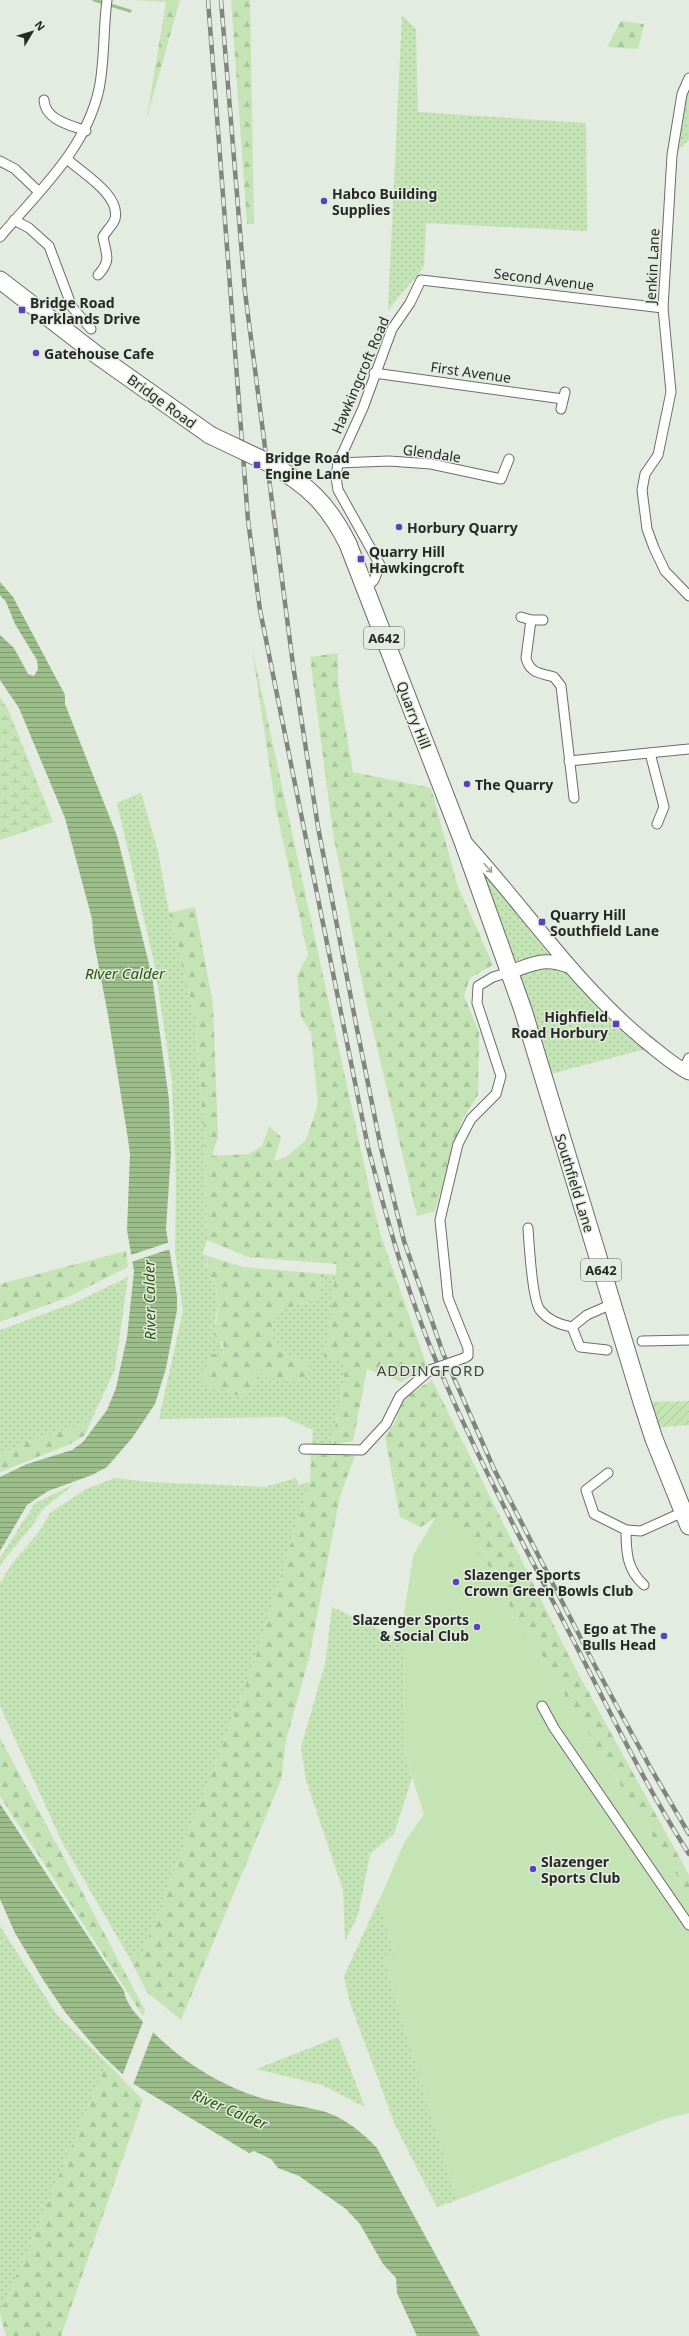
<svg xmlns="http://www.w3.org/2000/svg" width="689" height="2336" viewBox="0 0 689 2336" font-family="'Noto Sans',sans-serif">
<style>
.grass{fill:url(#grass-dots)}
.forest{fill:url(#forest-firs)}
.wetland{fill:url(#wetland-marsh)}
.garden{fill:url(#garden-furrows)}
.pitch{fill:#c4e4b5}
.water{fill:url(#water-rules)}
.pier{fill:#e4ebe0}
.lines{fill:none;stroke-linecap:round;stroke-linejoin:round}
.stream{stroke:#9bbe8b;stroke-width:3}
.street-casing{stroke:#696f66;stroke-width:11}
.secondary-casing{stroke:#696f66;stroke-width:15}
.highway-casing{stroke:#696f66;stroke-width:19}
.street{stroke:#fff;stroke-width:9}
.secondary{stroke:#fff;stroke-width:13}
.highway{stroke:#fff;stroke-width:17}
.rail-casing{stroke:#81857e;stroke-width:4.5}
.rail{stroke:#e4ebe0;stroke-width:3;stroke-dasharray:9;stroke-linecap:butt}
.street-bridge-casing{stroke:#696f66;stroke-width:11;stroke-linecap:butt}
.highway-bridge-casing{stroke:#696f66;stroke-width:19;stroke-linecap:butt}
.street-bridge{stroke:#fff;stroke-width:9}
.highway-bridge{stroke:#fff;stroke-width:17}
.oneway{stroke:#9d9f9d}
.poi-dot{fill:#5943bc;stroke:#e4ebe0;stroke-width:1.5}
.labels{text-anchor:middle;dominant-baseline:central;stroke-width:3;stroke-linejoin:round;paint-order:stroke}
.shield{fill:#e4ebe0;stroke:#5f635d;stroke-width:1}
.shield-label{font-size:13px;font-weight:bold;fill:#262925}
.poi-label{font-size:14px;font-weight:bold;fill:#262925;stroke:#e4ebe0;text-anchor:start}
.street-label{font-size:14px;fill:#262925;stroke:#e4ebe0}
.water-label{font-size:15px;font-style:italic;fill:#285208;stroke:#e4ebe0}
.neighbourhood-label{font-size:15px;letter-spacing:1px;fill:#3e443c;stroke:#e4ebe0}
</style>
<defs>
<pattern id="grass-dots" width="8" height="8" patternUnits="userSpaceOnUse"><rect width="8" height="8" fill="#c4e4b5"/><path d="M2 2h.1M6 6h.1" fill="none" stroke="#a8c49c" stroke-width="1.8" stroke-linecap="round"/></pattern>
<pattern id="forest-firs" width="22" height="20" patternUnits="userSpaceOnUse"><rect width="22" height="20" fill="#c4e4b5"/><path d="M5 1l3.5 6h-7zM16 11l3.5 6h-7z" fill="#a8c49c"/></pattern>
<pattern id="wetland-marsh" width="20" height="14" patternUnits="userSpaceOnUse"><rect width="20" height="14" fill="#c4e4b5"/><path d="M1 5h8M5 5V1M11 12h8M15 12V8" fill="none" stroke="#a8c49c"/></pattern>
<pattern id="garden-furrows" width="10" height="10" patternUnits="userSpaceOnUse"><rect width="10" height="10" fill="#c4e4b5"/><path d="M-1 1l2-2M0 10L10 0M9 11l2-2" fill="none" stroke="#a8c49c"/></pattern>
<pattern id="water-rules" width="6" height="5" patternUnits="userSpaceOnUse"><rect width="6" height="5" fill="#9bbe8b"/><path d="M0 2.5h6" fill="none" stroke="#7e9a71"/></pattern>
</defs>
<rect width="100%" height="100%" fill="#e4ebe0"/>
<g class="grass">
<polygon points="402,15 416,29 418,112 586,123 587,231 426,223 424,267 388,310"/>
<polygon points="689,89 689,140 679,149 686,97"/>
<polygon points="141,793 158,851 169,913 195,1017 204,1131 207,1240 202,1254 208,1256 206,1263 216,1289 218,1305 215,1321 224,1355 207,1389 222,1389 232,1395 254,1384 256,1368 267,1378 283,1378 310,1362 287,1357 284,1349 273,1339 272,1318 281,1310 317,1299 324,1274 337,1275 346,1364 332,1445 312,1445 313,1430 284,1417 159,1419 183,1311 175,1252 176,1181 172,1082 155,967 117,803"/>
<polygon points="462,839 568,966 653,1047 543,1076"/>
<polygon points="128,1277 115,1369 91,1421 16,1446 0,1458 0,1330 76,1302"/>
<polygon points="115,1478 149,1482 265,1487 296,1478 299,1485 310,1482 253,1666 142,1954 129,1957 63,1844 0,1706 0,1583 14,1561 39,1532 50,1513 86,1489"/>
<polygon points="73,1485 43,1509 32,1526 0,1565 0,1558 35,1503"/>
<polygon points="332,1607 403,1640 404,1752 412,1778 394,1834 370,1854 358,1915 345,1941 343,1890 306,1780 301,1747 325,1664"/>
<polygon points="378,1902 395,1955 384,1959 457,2200 437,2207 395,2125 350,2003 344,1976"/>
<polygon points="0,1926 57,2015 107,2063 0,2314"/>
<polygon points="338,2037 365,2107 322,2085 256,2069"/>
</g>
<g class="forest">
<polygon points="134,0 180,0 147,117 166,2"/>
<polygon points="231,0 250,0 254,224 247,224"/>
<polygon points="621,21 644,24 638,49 607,47"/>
<polygon points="252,648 370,1192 380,1233 427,1366 401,1382 367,1369 353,1441 332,1445 346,1364 324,1357 337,1264 248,1257 207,1240 204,1131 195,1017 169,913 195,907 213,1005 218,1137 212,1156 249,1154 262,1146 269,1126 281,1137 274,1161 286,1157 306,1140 318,1104 311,1033 301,1017 297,976 308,955 276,809"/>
<polygon points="338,653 338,685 353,772 431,788 457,884 493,965 470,978 464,996 479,1032 478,1095 462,1120 435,1211 417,1216 364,992 333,833 310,657"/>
<polygon points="126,1251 128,1267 66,1298 0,1322 0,1284"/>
<path d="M208,1256L244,1267L324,1274L317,1299L281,1310L272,1318L273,1339L284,1349L287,1357L310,1362L307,1375L300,1380L267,1378L256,1369L254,1384L248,1394L232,1395L222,1389H207L200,1375L211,1354L224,1355L223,1343L215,1339C215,1322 221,1304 216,1289C212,1277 205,1269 208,1256Z"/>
<polygon points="432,1380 573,1664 689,1875 689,1895 571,1706 534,1642 528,1645 492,1570 435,1518 421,1527 400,1517 385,1437 396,1420 403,1398"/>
<polygon points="91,1421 85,1435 70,1444 0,1472 0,1458 16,1446"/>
<polygon points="356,1453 340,1496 309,1658 286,1740 281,1780 181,2020 147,1992 129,1957 142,1954 253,1666 310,1482 311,1455"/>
<polygon points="0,1738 145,2010 143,2016 0,1796"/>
<polygon points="107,2063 143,2100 61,2336 6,2336 0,2314"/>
</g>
<polygon class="wetland" points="0,697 8,709 53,822 0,840"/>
<polygon class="garden" points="689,1401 689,1425 651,1428 642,1402"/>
<polygon class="pitch" points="449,1516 492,1570 528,1644 534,1642 571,1706 689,1895 689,2113 664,2119 457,2200 384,1959 395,1955 378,1903 404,1843 424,1814 404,1752 403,1621 413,1556 435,1518"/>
<g class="water">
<polygon points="0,582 13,597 65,695 65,704 117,836 152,976 169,1100 171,1153 166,1229 177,1296 177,1310 166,1368 155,1404 132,1438 107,1467 92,1475 48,1491 27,1505 0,1551 0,1477 27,1464 72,1450 83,1442 107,1410 116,1388 127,1337 134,1271 127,1230 130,1154 128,1139 108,1015 94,942 92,919 65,818 19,708 0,680 0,635 14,648 28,674 34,676 38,669 37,660 15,624 6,602 0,595"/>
<path d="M0,1804L124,1991C126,2005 138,2016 147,2026C178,2059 221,2087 265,2099C284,2104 303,2106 322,2111C342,2116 363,2133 377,2148L480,2336H417L397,2293L396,2278L383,2264L360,2224L346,2209L299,2176L278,2168L271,2159L254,2151L249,2153L132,2083L101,2054L65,2012L44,1981L15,1933L0,1899Z"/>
</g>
<g class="pier">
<polygon points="170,1242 170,1249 131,1262 131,1255"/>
<polygon points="144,2019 154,2030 133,2085 122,2076"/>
</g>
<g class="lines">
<polyline class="stream" points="94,0 130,11"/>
<g class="street-casing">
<g id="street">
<polyline points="689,78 682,94 672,155 663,308 671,392 658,455 645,474 642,490 647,529 654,548 665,571 689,596"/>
<path d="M44,100C45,120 70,125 86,131"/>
<path d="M67,159C82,173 121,195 115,219C113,225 106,231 103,237C106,254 112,260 98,275"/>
<polyline points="0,161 15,169 39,192"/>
<polyline points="14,220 29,228 49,246 72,307 91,329"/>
<path d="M0,237C39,191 86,149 99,89C105,60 103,29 107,0"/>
<polyline points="374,373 563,399"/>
<polyline points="561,409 565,392"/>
<polyline points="338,463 389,461 431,464 501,479 509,459"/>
<polyline points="365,589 374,580 380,565 338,490 336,477 338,463 363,408 392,329 410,303 421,280 663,308"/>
<polyline points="521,617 531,620 543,620"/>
<path d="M531,620L526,658C530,674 541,673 554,677L561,686L574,798"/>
<polyline points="650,753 664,807 657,824"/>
<polyline points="569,761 689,749"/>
<polyline points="683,1070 689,1058"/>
<path d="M528,1228C529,1243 532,1300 540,1310C548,1320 560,1325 572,1327L587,1315L612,1304"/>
<polyline points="572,1327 580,1347 607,1350"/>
<polyline points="642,1341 689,1340"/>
<polyline points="464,1358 468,1356 468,1348 448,1298 440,1220 458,1144 471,1119 496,1094 501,1076 477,1003 478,986 493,977 510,972"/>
<polyline points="304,1449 362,1450 386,1424 400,1396 430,1370"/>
<path d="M608,1473L586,1490L594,1514L626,1530C626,1552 627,1570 644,1585"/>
<polyline points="626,1530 641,1531 683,1512"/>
<polyline points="542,1706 554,1728 689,1925"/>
</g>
</g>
<g class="secondary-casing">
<g id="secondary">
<path d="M466,843C526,909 576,984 645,1041C659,1052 673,1065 689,1073"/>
<path d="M510,972C533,964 544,957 568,966"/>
</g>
</g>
<g class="highway-casing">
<g id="highway">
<polyline points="0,280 97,355 210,435"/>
<path d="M269,463C308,485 328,504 348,544L462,839L523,1010L642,1402L654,1439L689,1526"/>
</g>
</g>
<use href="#street" class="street"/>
<use href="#secondary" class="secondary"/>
<use href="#highway" class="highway"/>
<g class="rail-casing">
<g id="rail">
<path d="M208,0L248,520L260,610L368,1147C385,1212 403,1278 428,1341C468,1441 520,1538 570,1634C608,1707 644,1784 689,1854"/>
<polyline points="221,0 245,292 293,665 318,827 356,1024 381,1148 404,1241 443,1353 494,1469 594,1664 650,1767 689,1834"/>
</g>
</g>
<use href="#rail" class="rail"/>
<g class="street-bridge-casing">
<polyline id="street-bridge" points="430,1370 464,1358"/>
</g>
<g class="highway-bridge-casing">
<polyline id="highway-bridge" points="210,435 269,463"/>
</g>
<use href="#street-bridge" class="street-bridge"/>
<use href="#highway-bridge" class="highway-bridge"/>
</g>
<defs><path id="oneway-shaft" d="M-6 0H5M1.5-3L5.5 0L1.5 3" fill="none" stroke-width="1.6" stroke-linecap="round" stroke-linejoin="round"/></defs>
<use class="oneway" href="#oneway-shaft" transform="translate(488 868) rotate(48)"/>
<g class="poi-dot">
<circle cx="324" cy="201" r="4"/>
<rect x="18" y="306" width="8" height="8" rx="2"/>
<circle cx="36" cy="353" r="4"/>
<rect x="253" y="461" width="8" height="8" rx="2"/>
<circle cx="399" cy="527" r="4"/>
<rect x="357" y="555" width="8" height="8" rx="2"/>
<circle cx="467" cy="784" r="4"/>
<rect x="538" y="918" width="8" height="8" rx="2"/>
<rect x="612" y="1020" width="8" height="8" rx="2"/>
<circle cx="456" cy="1582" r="4"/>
<circle cx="477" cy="1627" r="4"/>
<circle cx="664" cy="1636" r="4"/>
<circle cx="533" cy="1869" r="4"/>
</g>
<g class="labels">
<g class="shield">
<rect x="364" y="627" width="40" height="22" rx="3"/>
<rect x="581" y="1259" width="40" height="22" rx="3"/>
</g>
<g class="shield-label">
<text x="384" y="638">A642</text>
<text x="601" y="1270">A642</text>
</g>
<g class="poi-label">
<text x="332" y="193">Habco Building<tspan x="332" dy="16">Supplies</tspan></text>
<text x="30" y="302">Bridge Road<tspan x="30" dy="16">Parklands Drive</tspan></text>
<text x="44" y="353">Gatehouse Cafe</text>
<text x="265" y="457">Bridge Road<tspan x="265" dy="16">Engine Lane</tspan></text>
<text x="407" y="527">Horbury Quarry</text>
<text x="369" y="551">Quarry Hill<tspan x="369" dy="16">Hawkingcroft</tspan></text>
<text x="475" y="784">The Quarry</text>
<text x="550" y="914">Quarry Hill<tspan x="550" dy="16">Southfield Lane</tspan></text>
<text x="608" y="1016" text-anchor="end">Highfield<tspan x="608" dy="16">Road Horbury</tspan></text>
<text x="464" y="1574">Slazenger Sports<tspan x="464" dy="16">Crown Green Bowls Club</tspan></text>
<text x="469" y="1619" text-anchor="end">Slazenger Sports<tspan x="469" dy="16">&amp; Social Club</tspan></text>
<text x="656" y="1628" text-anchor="end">Ego at The<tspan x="656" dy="16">Bulls Head</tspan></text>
<text x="541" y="1861">Slazenger<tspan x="541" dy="16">Sports Club</tspan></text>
</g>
<g class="street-label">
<text transform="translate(652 266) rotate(-87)">Jenkin Lane</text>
<text transform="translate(544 279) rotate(7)">Second Avenue</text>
<text transform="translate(471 372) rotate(8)">First Avenue</text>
<text transform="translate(360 375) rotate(-67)">Hawkingcroft Road</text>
<text transform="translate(162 401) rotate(36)">Bridge Road</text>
<text transform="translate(432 453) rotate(8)">Glendale</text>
<text transform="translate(414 715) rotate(69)">Quarry Hill</text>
<text transform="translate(575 1183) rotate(73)">Southfield Lane</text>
</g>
<g class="water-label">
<text x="125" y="973">River Calder</text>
<text transform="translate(149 1300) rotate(-91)">River Calder</text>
<text transform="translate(230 2109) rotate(23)">River Calder</text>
</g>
<g class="neighbourhood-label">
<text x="431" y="1370">ADDINGFORD</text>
</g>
</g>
<g transform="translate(32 32) rotate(52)" stroke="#e4ebe0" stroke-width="3" paint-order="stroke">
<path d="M0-3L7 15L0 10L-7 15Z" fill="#262925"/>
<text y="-6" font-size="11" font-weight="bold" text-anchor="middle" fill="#262925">N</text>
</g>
</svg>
